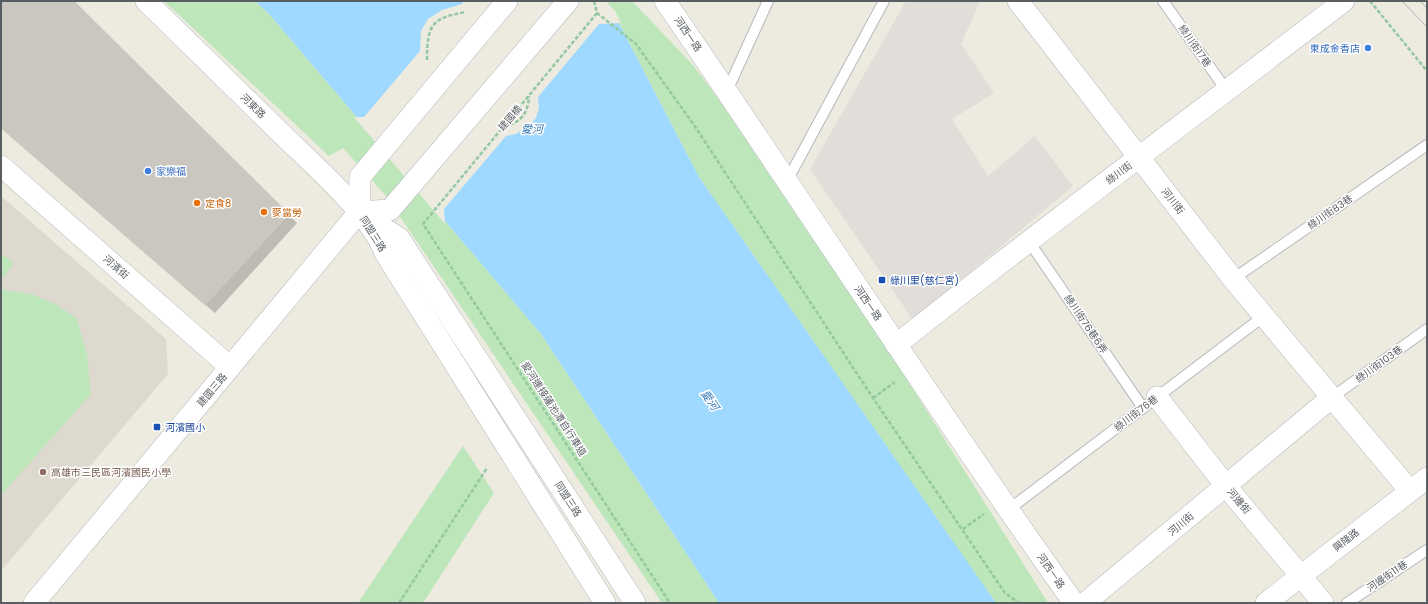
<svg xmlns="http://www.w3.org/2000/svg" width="1428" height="604" viewBox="0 0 1428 604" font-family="Poppins,'Noto Sans TC',sans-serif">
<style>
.industrial{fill:#e1ddd8}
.education{fill:#ddd9cf}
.green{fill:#bde7bb}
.water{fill:#9fd9ff}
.pier{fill:#edeae0}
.shadow{fill:#0003}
.building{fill:#cac6c0;stroke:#d2cbbf}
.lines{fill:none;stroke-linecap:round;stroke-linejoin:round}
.service-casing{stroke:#b6b9be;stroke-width:12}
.minor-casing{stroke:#b6b9be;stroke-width:22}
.path{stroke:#93c8a0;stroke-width:2.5;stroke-dasharray:4 2;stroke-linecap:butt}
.service{stroke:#fff;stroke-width:10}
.minor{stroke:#fff;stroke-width:21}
.tram{stroke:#b2b3b4;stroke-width:1}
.shop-dot{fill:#3f7fe0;stroke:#fff;stroke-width:1.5}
.food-dot{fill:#e8710a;stroke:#fff;stroke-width:1.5}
.transit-dot{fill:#1a4fb4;stroke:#fff;stroke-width:1.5}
.education-dot{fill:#8d6e63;stroke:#fff;stroke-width:1.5}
.labels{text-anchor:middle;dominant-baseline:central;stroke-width:3;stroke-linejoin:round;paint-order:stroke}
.street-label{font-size:10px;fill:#595e63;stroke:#fff}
.shop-label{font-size:10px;fill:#366cbe;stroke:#fff;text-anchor:end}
.food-label{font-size:10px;fill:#c56008;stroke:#fff;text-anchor:start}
.transit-label{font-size:10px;fill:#164399;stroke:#fff;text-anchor:start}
.education-label{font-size:10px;fill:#785e54;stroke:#fff;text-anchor:start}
.water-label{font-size:11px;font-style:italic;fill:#377ab7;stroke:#fff}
</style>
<rect width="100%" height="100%" fill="#edeae0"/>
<polygon class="industrial" points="906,1 980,1 961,44 994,93 952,119 988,176 1035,136 1073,186 913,320 810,169"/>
<polygon class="education" points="1,196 166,339 168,374 1,571"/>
<g class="green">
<polygon points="164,1 255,1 270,15 541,334 719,603 662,603 386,196 343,148 329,156"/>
<polygon points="603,1 632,1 693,65 724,107 901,370 1048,603 996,603 984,587 699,177 613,12"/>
<polygon points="1,254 14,263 1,281"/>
<polygon points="1,289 34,295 57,305 77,319 87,355 91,394 1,495"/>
<polygon points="463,446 494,493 423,603 358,603"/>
</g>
<polygon class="water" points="255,1 603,1 613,12 699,177 996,603 719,603 541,334 270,15"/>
<polygon class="pier" points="464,1 606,1 615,11 621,23 599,24 538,97 539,108 536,118 530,125 516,134 506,136 444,209 445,224 354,117 364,117 420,51 421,31 428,19 442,10 462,4"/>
<polygon class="shadow" points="1,1 73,1 297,223 215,313 1,128"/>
<polygon class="building" points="1,1 74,1 289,214 205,305 1,128"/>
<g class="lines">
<g class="service-casing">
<g id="service">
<polyline points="1163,1 1227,91"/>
<polyline points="727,91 768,1"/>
<polyline points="787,181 884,1"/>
<polyline points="1028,240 1143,408"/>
<polyline points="1233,279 1427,145"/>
<polyline points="1331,398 1427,329"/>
<polyline points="1008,510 1264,316"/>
<polyline points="1347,603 1427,550"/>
</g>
</g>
<g class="minor-casing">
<g id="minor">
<path d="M146,1C194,48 241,94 289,141C317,168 372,217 385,253L605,603"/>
<path d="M665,1C803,201 933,405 1074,603"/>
<polyline points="1018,1 1233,279 1410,491"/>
<polyline points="1,166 230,367"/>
<polyline points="359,212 390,210 568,1"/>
<polyline points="368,218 399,238 635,603"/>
<path d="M896,345C1043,228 1194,116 1344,1"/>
<polyline points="1157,397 1226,486 1323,603"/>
<polyline points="34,603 359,212 360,177 507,1"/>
<polyline points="1085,603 1331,398"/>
<polyline points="1266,603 1427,478"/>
</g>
</g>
<g class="path">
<polyline points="594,1 597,13 636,44 694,125 873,398 1005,593 1019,603"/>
<polyline points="1370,1 1427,71"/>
<polyline points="597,13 423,224 670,603"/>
<path d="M427,60C427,24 432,18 466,12"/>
<path d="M504,127C521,122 528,114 529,96"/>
<polyline points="873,398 895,382"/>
<polyline points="963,529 984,514"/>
<polyline points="399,603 487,468"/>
</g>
<use href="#service" class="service"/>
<use href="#minor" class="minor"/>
<g class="tram">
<polyline points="1402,1 1427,27"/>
<polyline points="1420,1 1427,8"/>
</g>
</g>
<g class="shop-dot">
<circle cx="1368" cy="48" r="4"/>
<circle cx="148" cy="171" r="4"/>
</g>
<g class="food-dot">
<circle cx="197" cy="203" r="4"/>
<circle cx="264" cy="212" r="4"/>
</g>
<g class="transit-dot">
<rect x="878" y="276" width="8" height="8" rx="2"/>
<rect x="153" y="423" width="8" height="8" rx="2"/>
</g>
<circle class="education-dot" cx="43" cy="472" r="4"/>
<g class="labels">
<g class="street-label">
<text transform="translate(688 34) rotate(56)">河西一路</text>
<text transform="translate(1195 46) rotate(55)">綠川街17巷</text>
<text transform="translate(253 106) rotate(44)">河東路</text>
<text transform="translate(510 118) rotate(-50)">建國橋</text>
<text transform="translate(1119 173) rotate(-37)">綠川街</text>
<text transform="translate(1173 201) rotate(52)">河川街</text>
<text transform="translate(1330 212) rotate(-35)">綠川街83巷</text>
<text transform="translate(373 234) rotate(58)">同盟三路</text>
<text transform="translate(116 267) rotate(41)">河濱街</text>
<text transform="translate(868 303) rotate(56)">河西一路</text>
<text transform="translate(1086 324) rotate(56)">綠川街76巷6弄</text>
<text transform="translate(1379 364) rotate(-36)">綠川街103巷</text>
<text transform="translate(212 390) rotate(-50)">建國三路</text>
<text transform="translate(554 409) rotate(57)">愛河連接蓮池潭自行車道</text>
<text transform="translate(1136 413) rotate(-37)">綠川街76巷</text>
<text transform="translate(568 499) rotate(57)">同盟三路</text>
<text transform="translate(1239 501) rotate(50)">河邊街</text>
<text transform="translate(1181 524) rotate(-40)">河川街</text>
<text transform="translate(1346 540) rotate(-38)">興隆路</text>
<text transform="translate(1051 571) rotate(55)">河西一路</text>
<text transform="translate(1387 576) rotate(-34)">河邊街11巷</text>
</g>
<g class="shop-label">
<text x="1360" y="48">東成金香店</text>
<text x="156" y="171" text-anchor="start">家樂福</text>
</g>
<g class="food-label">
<text x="205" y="203">定食8</text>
<text x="272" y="212">麥當勞</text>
</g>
<g class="transit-label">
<text x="890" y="280">綠川里(慈仁宮)</text>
<text x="165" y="427">河濱國小</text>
</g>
<g class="education-label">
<text x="51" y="472">高雄市三民區河濱國民小學</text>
</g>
<g class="water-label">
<text x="532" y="129">愛河</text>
<text transform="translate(710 400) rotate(55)">愛河</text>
</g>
</g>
<rect width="1428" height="604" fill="none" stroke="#595e63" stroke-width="4"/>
</svg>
